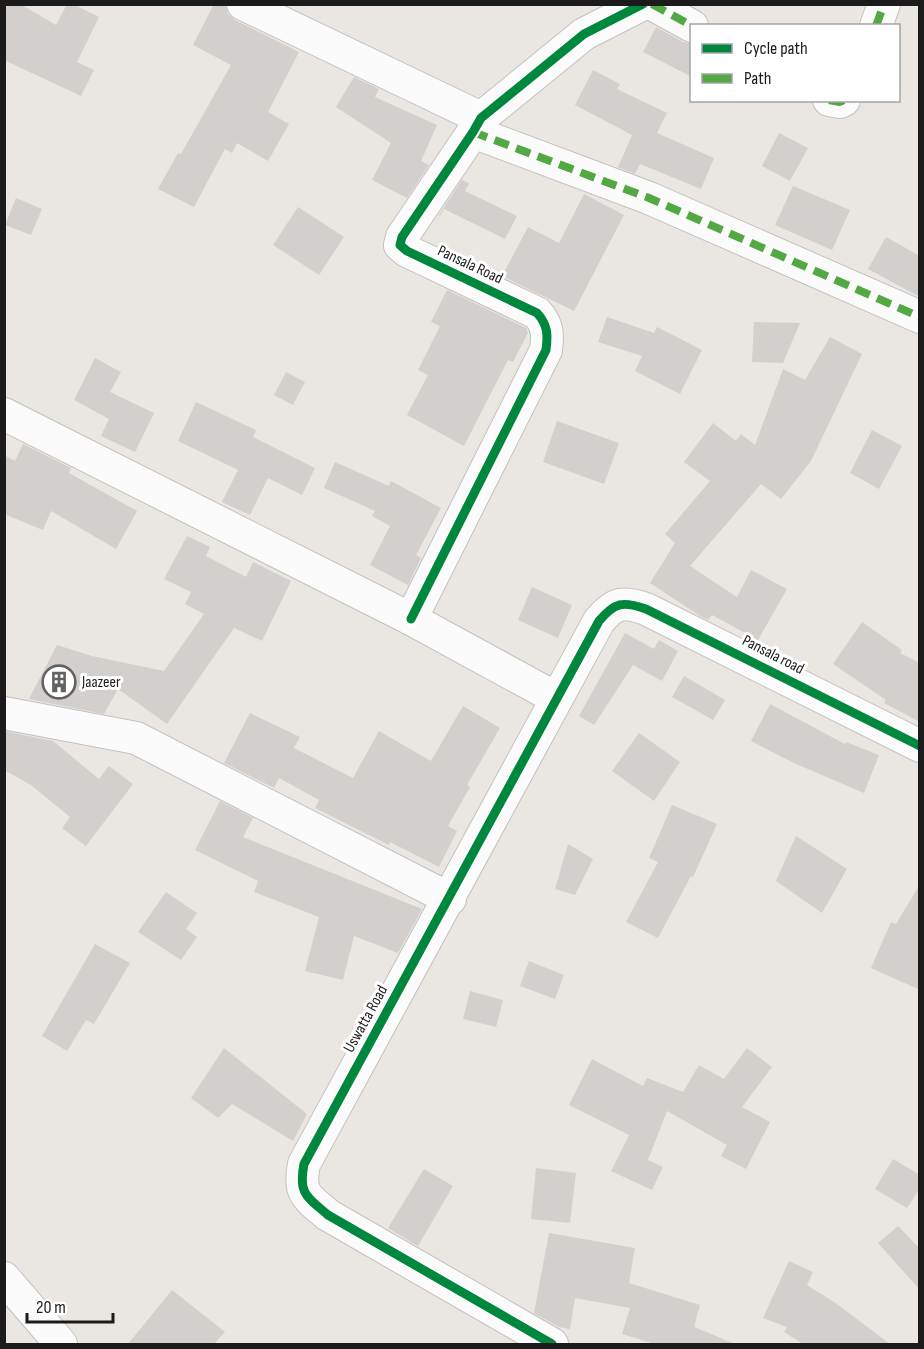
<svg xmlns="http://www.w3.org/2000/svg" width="924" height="1349" viewBox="0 0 924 1349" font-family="'Sofia Sans Condensed',sans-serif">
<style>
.building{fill:#d2cfcc}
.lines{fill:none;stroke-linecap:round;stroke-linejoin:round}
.minor-casing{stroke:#c2c1bf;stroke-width:34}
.minor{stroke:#fcfbfb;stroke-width:32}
.quiet{stroke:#52a943;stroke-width:8;stroke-dasharray:15 8;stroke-linecap:butt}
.cycleway-casing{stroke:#fff;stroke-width:13}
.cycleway{stroke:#00873e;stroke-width:9}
.labels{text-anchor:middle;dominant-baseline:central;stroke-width:6;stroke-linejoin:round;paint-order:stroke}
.street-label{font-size:16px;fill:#1b1b1b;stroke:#fff}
.poi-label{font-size:16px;fill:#1b1b1b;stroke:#fff;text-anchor:start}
</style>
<rect width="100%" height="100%" fill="#eae7e3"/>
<g class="building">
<polygon points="4,4 20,4 56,25 67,4 73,4 99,17 77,62 94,70 81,96 4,60"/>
<polygon points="214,4 225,4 228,14 235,20 299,52 268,112 289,124 268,161 237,143 232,153 225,149 194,207 158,189 178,153 181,154 231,65 193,45"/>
<polygon points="656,27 683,42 692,44 692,77 643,52"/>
<polygon points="593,70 620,84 617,89 667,113 657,133 714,158 701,189 640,164 635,174 618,167 632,135 575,105"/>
<polygon points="354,77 379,89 375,97 437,125 421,161 429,165 407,198 372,180 391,143 336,107"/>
<polygon points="779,133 808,148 790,181 762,166"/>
<polygon points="462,180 469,183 465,191 517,216 505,239 444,209 440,216 439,215"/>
<polygon points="793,186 850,210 832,250 775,225"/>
<polygon points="584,194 624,215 574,311 502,276 528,227 559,243"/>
<polygon points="16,198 42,209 31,235 5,225"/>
<polygon points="298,207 344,237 319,275 273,245"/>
<polygon points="886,237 920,256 920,297 868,269"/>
<polygon points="447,290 526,328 528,333 513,362 508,360 464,446 407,415 428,375 418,370 440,326 431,322"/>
<polygon points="607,317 654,333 657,327 702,350 680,394 635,371 642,356 598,342"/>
<polygon points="754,322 800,323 783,363 752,362"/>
<polygon points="830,337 862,354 811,461 781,499 761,484 690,566 737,597 751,570 787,589 758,640 712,615 708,620 700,616 650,583 675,543 665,534 710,481 684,462 713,423 736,441 741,434 755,445 783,369 805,380"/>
<polygon points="95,358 121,372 110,392 154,413 135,452 101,436 109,419 74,400"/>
<polygon points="286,372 305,382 293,405 274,395"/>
<polygon points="196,402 256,430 253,437 315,468 302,495 268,478 250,515 222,502 238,470 178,441"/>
<polygon points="557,421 619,443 604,484 543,462"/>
<polygon points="872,430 902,446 879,489 850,473"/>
<polygon points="23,444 71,468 69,473 137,511 116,549 51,511 43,530 4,514 4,455 15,461"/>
<polygon points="335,462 389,486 391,481 441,508 416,555 421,558 408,585 370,565 390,526 372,516 375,511 324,488"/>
<polygon points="187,536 210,547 206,556 246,577 253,562 291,581 262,641 234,628 167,724 118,689 104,714 29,699 57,645 92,656 164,671 204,614 185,604 191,592 164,579"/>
<polygon points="532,587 572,605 558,638 518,620"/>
<polygon points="862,622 902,650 900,653 920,663 920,722 884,703 886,700 833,664"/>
<polygon points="625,633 654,649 659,640 678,651 662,681 633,665 594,725 579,716"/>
<polygon points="684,676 725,700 713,720 672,697"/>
<polygon points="770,704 845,744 846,742 879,755 864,793 794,763 751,741"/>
<polygon points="463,706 500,728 467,785 470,787 448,826 457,831 439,867 390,842 389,845 315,808 319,800 279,778 274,788 224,763 250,713 300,737 294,748 353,778 379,731 431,761"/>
<polygon points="4,731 53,741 99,779 109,766 133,784 86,846 62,828 70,817 31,785 4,770"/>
<polygon points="639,733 680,762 654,801 612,771"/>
<polygon points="220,801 253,818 243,837 422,909 398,953 354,936 343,980 305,971 319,917 254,892 258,881 195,850"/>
<polygon points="672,805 717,824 693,877 691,876 658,938 626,922 658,862 649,858"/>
<polygon points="796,836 847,869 822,913 776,881"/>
<polygon points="568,844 593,859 575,895 555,889"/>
<polygon points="920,884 920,990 871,968 891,922 896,924"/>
<polygon points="166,892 197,913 186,929 197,937 181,960 138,932"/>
<polygon points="95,944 130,963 94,1024 86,1020 67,1051 42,1036"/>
<polygon points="529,961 564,975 555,999 520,986"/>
<polygon points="470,991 503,1000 496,1027 463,1019"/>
<polygon points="224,1048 307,1114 293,1141 232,1104 218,1118 191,1098"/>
<polygon points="747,1048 772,1067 742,1107 770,1122 746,1169 721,1156 727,1145 667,1111 648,1160 663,1167 652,1190 611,1171 629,1135 569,1105 592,1059 643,1086 647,1078 683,1092 699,1065 724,1079"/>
<polygon points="893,1159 920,1175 920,1188 907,1208 875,1189"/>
<polygon points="536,1168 576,1173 570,1223 531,1219"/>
<polygon points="424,1169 453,1186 418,1246 388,1228"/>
<polygon points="898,1226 920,1249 920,1290 878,1243"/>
<polygon points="549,1233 635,1248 629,1283 700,1305 694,1327 733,1343 733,1344 655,1344 622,1334 630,1308 575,1298 570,1329 559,1327 534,1313"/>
<polygon points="789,1261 813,1272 807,1285 837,1304 890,1344 803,1344 784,1332 787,1327 763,1318"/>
<polygon points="172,1290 225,1332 214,1344 128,1344"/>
</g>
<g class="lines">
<g class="minor-casing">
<g id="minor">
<polyline points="243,4 481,118"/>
<polyline points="652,4 692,26"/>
<polyline points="876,26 884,4"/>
<polyline points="829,100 840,102 844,100"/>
<polyline points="473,132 649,198 920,317"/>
<polyline points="4,414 411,619 556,698"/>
<path d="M411,619L546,350C548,335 548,325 537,313L407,251L400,245L402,237L473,132L481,118L584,34L643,4"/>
<polyline points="4,713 136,738 450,899"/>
<polyline points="4,1278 61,1344"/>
<path d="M552,1344L328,1215C307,1197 298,1194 304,1164L599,621C615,602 623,601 646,609L920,746"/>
</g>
</g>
<use href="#minor" class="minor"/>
<g class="quiet">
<polyline points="652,4 692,26"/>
<polyline points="876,26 884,4"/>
<polyline points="829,100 840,102 844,100"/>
<polyline points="473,132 649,198 920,317"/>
</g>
<g class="cycleway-casing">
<g id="cycleway">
<path d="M411,619L546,350C548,335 548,325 537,313L407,251L400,245L402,237L473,132L481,118L584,34L643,4"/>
<path d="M552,1344L328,1215C307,1197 298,1194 304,1164L599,621C615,602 623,601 646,609L920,746"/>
</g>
</g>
<use href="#cycleway" class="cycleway"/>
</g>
<defs>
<g id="building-ring" transform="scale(1.725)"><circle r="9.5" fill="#fff" stroke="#636261" stroke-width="1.5"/><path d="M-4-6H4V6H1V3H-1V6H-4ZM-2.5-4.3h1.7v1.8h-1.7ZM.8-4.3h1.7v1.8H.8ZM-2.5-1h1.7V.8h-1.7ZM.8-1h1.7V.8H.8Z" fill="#636261"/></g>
</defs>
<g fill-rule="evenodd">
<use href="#building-ring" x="59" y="682"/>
</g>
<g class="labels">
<g class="street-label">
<text transform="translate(470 265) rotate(25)">Pansala Road</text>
<text transform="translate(773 655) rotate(27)">Pansala road</text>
<text transform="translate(366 1019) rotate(-61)">Uswatta Road</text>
</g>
<g class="poi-label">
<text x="82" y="682">Jaazeer</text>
</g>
</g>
<rect width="924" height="1349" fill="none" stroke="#1b1b1b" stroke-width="12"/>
<rect x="690" y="24" width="210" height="78" fill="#ffffff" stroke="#a4a4a4" stroke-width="1.5"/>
<rect x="702" y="44" width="30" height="9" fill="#00873e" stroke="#a4a4a4" stroke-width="1.5"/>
<text x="744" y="54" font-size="18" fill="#1b1b1b">Cycle path</text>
<rect x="702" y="74" width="30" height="9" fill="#52a943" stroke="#a4a4a4" stroke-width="1.5"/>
<text x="744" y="84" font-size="18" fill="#1b1b1b">Path</text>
<path d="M27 1313v9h86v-9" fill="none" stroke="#1b1b1b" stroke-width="3"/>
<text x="36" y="1313" font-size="18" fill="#1b1b1b" stroke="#ffffff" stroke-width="4.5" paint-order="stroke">20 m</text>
</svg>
